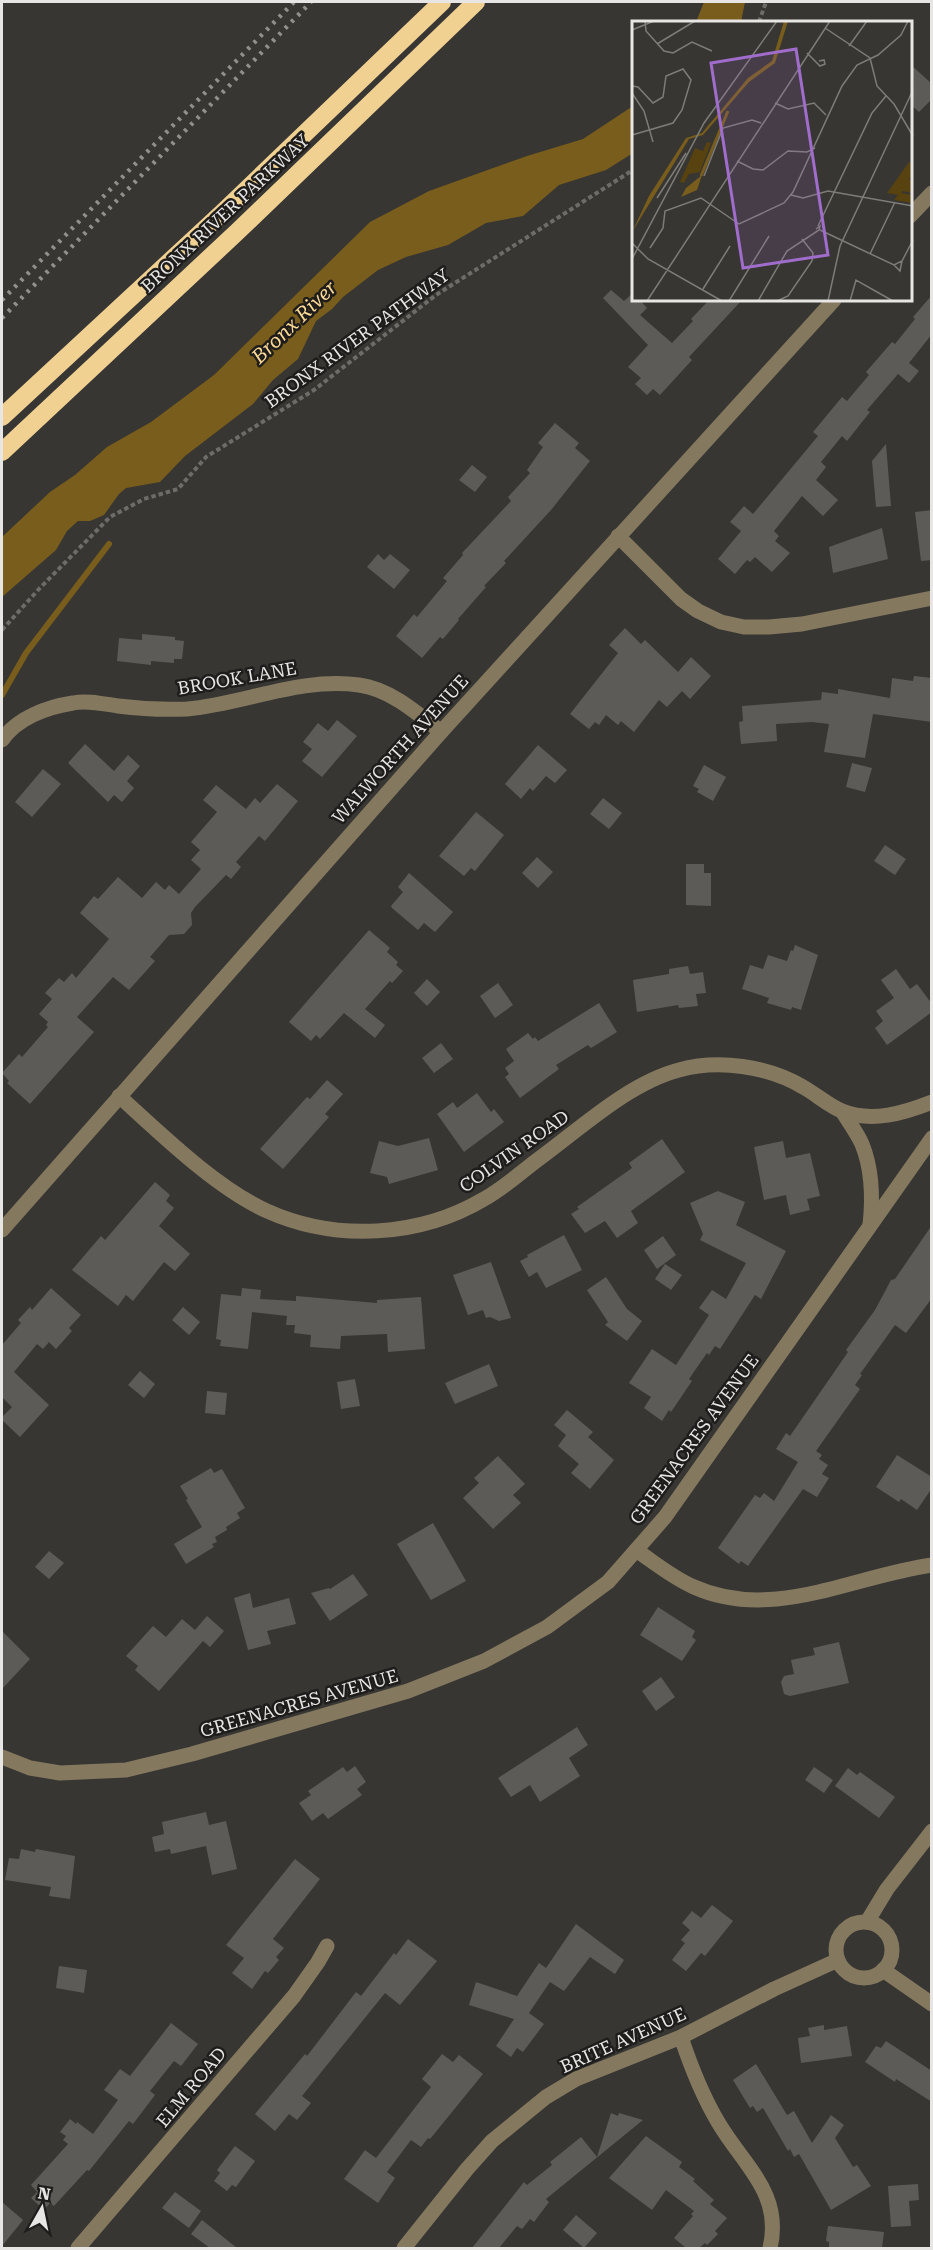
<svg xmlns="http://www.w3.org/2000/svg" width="933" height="2250" viewBox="0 0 933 2250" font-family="'Roboto Serif',serif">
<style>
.water{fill:#795d1c}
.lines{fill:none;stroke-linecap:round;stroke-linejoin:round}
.stream{stroke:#795d1c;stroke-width:6}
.building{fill:#5d5b57}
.path{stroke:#6d6c69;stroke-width:4;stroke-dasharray:4.5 3;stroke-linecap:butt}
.minor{stroke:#84785f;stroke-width:15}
.highway{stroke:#f1d192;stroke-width:18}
.rail{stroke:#91908d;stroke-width:4.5;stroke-dasharray:3 6;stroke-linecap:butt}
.labels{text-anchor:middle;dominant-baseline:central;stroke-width:5;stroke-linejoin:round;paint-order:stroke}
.street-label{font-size:18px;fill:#e7e6e4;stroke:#1e1d1c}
.water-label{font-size:20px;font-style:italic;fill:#fbd995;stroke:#1e1d1c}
.inset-river{fill:none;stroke:#795d1c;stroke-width:3}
.inset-road{fill:none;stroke:#7d7c79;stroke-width:1.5}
.view{fill:#a16dcc;fill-opacity:0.15;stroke:#a16dcc;stroke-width:3}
.inset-edge{fill:none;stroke:#e7e6e4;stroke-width:3}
</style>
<rect width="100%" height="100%" fill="#373632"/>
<g class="water">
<polygon points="704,2 745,2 741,22 696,22"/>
<polygon points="633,106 633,153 606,170 559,185 523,216 486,223 448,245 406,257 378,270 343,297 332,309 316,321 298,359 273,380 253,404 185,456 160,482 126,488 119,494 104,515 90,521 78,521 67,531 56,550 2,597 2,537 50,492 75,475 107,447 151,422 214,375 370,222 429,191 527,156 583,139"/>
</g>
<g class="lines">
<polyline class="stream" points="2,695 26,653 109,544"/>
</g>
<g class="building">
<polygon points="910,64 932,84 932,99 919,112 910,104"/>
<polygon points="611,290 624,301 633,293 633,300 640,300 647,308 640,315 672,343 693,321 691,319 709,300 742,300 689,357 692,360 660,395 653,389 647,395 635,384 641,378 628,367 648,345 603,298"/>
<polygon points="932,295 932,334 909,363 919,371 909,383 898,374 867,410 870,412 847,441 842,436 821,462 826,467 816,480 838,500 823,516 802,496 774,531 779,536 775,541 790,553 772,572 755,557 750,562 747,560 735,574 718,559 741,531 730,522 744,506 753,514 818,436 813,432 842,397 847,401 869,375 866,372 892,342 895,344 915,319 913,317"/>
<polygon points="555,423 579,443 575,448 590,461 551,510 504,561 506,563 484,586 486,587 458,619 459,620 443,639 440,637 422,658 396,636 414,614 417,617 447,581 443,578 463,555 462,553 511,501 508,497 530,473 527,470 543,447 538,443"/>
<polygon points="886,444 891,506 876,507 872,461"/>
<polygon points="472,465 487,477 475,492 459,480"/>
<polygon points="932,510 932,560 921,561 915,512"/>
<polygon points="882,528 888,559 833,573 829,547"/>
<polygon points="378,554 384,560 390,554 410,570 394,589 367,567"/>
<polygon points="625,628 641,644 645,640 678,672 691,657 711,676 690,699 682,691 667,707 659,700 634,732 621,721 618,725 606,715 599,725 595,722 589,729 570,714 618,653 609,645"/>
<polygon points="142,634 175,637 175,640 184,641 182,659 174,659 174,663 151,661 151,665 117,661 119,638 142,640"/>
<polygon points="914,676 932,678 932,722 873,714 865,758 824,752 829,724 812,722 776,724 777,741 741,744 739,722 743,721 742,706 821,700 822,692 838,694 838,689 890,698 892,678 913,681"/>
<polygon points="337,720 357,736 322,777 302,761 312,749 303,742 318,723 328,731"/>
<polygon points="85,744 114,771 128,755 140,766 127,781 134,788 122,802 114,795 108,802 68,763"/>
<polygon points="538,745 567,770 555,783 546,776 533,791 530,788 521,799 505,784"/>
<polygon points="852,763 872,768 865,792 846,787"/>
<polygon points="704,765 726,777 713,801 697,792 699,789 693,786"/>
<polygon points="43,769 61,784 32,817 15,802"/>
<polygon points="277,784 298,801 265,841 259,836 236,862 241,867 231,879 226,875 195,907 191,913 192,925 184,934 169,935 150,957 155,961 129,990 113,977 77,1017 94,1032 30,1104 7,1083 9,1081 2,1073 19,1054 22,1057 48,1027 46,1025 48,1022 39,1014 52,999 45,993 59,978 64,982 72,973 76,978 109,939 80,913 94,896 98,899 118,877 142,898 156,882 165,890 169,885 179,894 201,869 191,860 200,850 191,842 217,812 203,800 216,785 246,809 255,798 260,803"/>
<polygon points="603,798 622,813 609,829 590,814"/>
<polygon points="476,812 504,835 475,871 471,868 464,876 439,856"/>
<polygon points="885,845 906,859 895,875 874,861"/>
<polygon points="537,857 553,872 538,888 522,873"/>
<polygon points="686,864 704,864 704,873 711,873 711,906 686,905"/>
<polygon points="409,873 453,912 435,932 424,923 418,930 392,908 391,906 403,892 398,887"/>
<polygon points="369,930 390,948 387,952 398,962 396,965 403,971 392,983 390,981 365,1009 385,1025 375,1038 344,1013 320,1039 316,1035 311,1041 289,1022"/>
<polygon points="795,945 818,955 801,1010 792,1007 791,1010 767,1003 769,998 742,989 750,965 763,969 768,955 787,961 791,950 793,951"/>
<polygon points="688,966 690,974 703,972 706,993 696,994 698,1006 679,1008 678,1005 637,1012 633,980 669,974 669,969"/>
<polygon points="896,969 910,989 917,984 932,1004 932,1012 887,1045 875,1028 883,1021 876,1011 894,998 881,980"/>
<polygon points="427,979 440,992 427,1006 414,993"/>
<polygon points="498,983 513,1005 495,1018 480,996"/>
<polygon points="599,1003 617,1032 591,1048 588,1045 556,1065 559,1069 520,1098 505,1077 509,1074 505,1068 514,1061 506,1049 528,1033 533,1039 535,1037 538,1041"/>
<polygon points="441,1043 453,1059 434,1073 422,1058"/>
<polygon points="327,1080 343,1094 325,1114 329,1117 283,1169 260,1149 307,1097 310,1099"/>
<polygon points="477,1093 491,1112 494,1109 504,1122 464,1152 437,1114 453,1102 457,1108"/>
<polygon points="429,1138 438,1170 389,1184 387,1177 370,1173 379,1141 398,1146"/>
<polygon points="662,1139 685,1172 631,1211 638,1223 617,1238 605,1221 585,1233 571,1214 579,1209 577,1207 632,1168 629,1163"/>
<polygon points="783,1141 786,1158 810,1153 820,1196 807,1199 810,1210 790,1215 786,1195 764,1200 754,1147"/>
<polygon points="155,1182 170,1195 166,1201 174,1208 159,1226 190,1254 175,1271 164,1262 133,1301 126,1295 118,1306 72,1270 101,1236 105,1240"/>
<polygon points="718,1191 745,1202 736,1225 786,1251 761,1299 755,1295 720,1349 715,1346 709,1355 707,1353 689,1379 692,1381 671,1412 669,1410 662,1421 644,1408 651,1397 629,1383 652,1349 676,1365 709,1315 699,1308 712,1290 726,1299 746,1263 700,1240 703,1234 690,1203"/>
<polygon points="932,1225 932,1298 906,1333 895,1325 860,1374 862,1375 855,1385 860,1389 816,1451 822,1455 819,1459 828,1465 822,1474 829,1478 817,1497 803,1489 748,1566 741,1561 739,1564 718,1548 755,1495 760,1498 764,1493 774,1501 798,1462 776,1449 786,1433 790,1436 848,1352 846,1350 875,1310 891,1280 895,1279"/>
<polygon points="564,1235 582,1270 546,1288 537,1272 529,1277 520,1261 528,1257 527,1255"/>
<polygon points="663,1236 676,1255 657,1269 644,1250"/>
<polygon points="491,1262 511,1318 499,1321 490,1317 486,1318 483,1310 468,1315 453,1275"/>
<polygon points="665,1264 682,1275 671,1290 655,1279"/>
<polygon points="606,1277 627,1309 642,1321 627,1341 605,1325 608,1322 587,1290"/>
<polygon points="51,1288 81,1315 69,1328 72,1331 56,1349 49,1342 43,1349 37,1344 14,1372 49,1405 20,1437 2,1420 2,1417 12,1407 2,1397 2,1345 21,1323 18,1320 30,1307 32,1310"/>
<polygon points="242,1288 261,1290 260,1299 296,1301 296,1296 377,1303 377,1300 421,1297 425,1349 388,1352 387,1334 341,1336 340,1349 310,1347 311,1335 294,1333 295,1325 286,1325 287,1316 252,1312 248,1349 220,1346 221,1340 216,1339 221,1294 241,1296"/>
<polygon points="183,1307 200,1322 189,1335 172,1320"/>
<polygon points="489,1364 498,1386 455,1404 445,1383"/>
<polygon points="140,1371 155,1384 144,1398 128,1385"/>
<polygon points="355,1379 360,1406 341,1409 337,1382"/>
<polygon points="207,1391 227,1393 225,1415 205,1413"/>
<polygon points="567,1410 593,1432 588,1437 614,1460 590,1489 571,1473 579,1464 558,1446 566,1435 554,1425"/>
<polygon points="897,1455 932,1477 932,1488 917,1510 901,1499 899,1502 876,1487"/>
<polygon points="498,1456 525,1484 513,1495 521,1503 493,1529 463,1498 479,1483 474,1478"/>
<polygon points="211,1468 214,1473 222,1469 245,1508 237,1513 240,1518 226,1527 227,1530 215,1537 217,1542 212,1544 214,1547 186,1564 174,1544 202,1527 186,1500 188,1499 180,1486"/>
<polygon points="433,1523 466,1581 431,1600 397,1544"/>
<polygon points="49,1551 64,1563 49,1579 35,1567"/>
<polygon points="353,1574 368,1595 330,1621 311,1593 329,1588 330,1589"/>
<polygon points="250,1593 253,1608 289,1598 296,1624 267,1631 271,1644 248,1650 234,1598"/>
<polygon points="658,1607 695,1631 692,1637 696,1640 682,1661 640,1635"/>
<polygon points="207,1616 224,1631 210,1647 203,1641 159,1691 135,1670 138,1666 126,1656 153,1626 166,1637 182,1619 195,1630"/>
<polygon points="2,1631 30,1659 2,1689"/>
<polygon points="839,1642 849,1683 790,1696 784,1694 781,1682 784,1676 794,1674 791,1660 815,1655 813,1648"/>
<polygon points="661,1677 675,1697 656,1711 642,1691"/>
<polygon points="577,1727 588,1745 569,1758 580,1776 540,1802 530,1785 511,1797 498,1778"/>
<polygon points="355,1766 366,1782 357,1789 362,1795 328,1819 323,1813 312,1821 299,1803 311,1795 308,1791 343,1767 347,1772"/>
<polygon points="814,1767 833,1780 824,1793 805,1780"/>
<polygon points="848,1768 857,1775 860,1772 895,1797 879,1818 835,1786"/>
<polygon points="206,1812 209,1825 226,1821 237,1869 212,1875 206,1846 171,1854 170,1849 155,1852 152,1837 164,1834 162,1822"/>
<polygon points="21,1849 35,1852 36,1849 75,1856 70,1899 49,1896 51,1887 5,1880 9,1858 19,1859"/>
<polygon points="295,1859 320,1879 273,1939 284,1948 276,1957 279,1960 268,1973 265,1971 252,1989 232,1973 244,1958 226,1945"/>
<polygon points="712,1905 733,1921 705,1956 701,1953 686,1971 672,1960 685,1943 681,1940 690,1930 682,1923 692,1911 701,1918"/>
<polygon points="576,1924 624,1960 615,1974 590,1957 564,1991 550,1982 529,2013 544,2024 523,2052 517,2048 511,2057 496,2046 514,2019 469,2005 476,1982 517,1996 539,1963 546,1968"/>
<polygon points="408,1939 437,1961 400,2005 385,1993 302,2096 311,2103 297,2120 289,2114 275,2131 255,2114 305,2054 307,2056 356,1992 361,1996 394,1953 396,1955"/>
<polygon points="59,1966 87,1970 84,1993 56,1988"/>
<polygon points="171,2023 198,2044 181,2066 174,2061 150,2091 155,2095 133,2124 129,2121 89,2171 87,2170 54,2206 50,2203 44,2210 31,2198 37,2192 31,2185 68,2144 63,2140 66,2136 60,2132 70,2119 76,2124 77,2122 93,2134 118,2100 104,2090 120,2069 130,2076"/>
<polygon points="824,2025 824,2030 847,2026 852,2056 801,2063 798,2038 810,2036 808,2028"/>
<polygon points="886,2041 932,2071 932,2102 896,2079 895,2082 865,2062 876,2046 881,2048"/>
<polygon points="442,2054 453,2062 459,2055 483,2074 430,2139 428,2138 421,2147 411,2140 387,2172 395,2178 378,2203 344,2179 365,2150 376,2158 431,2087 422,2079"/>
<polygon points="756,2064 787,2115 794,2111 812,2143 831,2115 844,2125 835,2138 853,2167 857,2165 871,2186 831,2210 799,2154 794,2157 790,2149 788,2151 763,2108 757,2112 753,2106 750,2108 733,2080"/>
<polygon points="611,2113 618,2116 619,2113 643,2120 546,2199 549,2202 534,2222 530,2219 522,2229 517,2226 499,2248 472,2248 524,2182 527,2185 552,2165 550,2162 581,2137 597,2157"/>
<polygon points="646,2136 682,2162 679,2167 695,2179 693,2181 714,2200 710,2204 727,2218 715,2231 718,2234 707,2245 705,2243 699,2248 686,2248 674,2238 693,2216 691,2214 694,2211 666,2190 652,2210 609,2178"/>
<polygon points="235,2146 255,2161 236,2187 232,2185 227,2191 214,2181 220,2173 217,2170"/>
<polygon points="918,2184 919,2200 909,2201 911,2226 891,2227 888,2186"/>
<polygon points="175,2192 201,2211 189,2228 162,2208"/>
<polygon points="2,2202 23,2220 2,2246"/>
<polygon points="576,2215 597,2233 584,2248 563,2230"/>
<polygon points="202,2220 237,2248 210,2248 191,2234"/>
<polygon points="828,2226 884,2232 882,2248 829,2248 829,2242 826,2241"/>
</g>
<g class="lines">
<g class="path">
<polyline points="759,22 766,2"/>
<polyline points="2,630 39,589 110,517 144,499 178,489 206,457 314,390 436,295 633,170"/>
</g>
<g class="minor">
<polyline points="910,216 932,193"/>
<polyline points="618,536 681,599 698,611 721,622 744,627 769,627 802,624 932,598"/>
<path d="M2,740C17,718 47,707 73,703C87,700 104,704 118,706C142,709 163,710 187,709C244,704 300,677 359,685C390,689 417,713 441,732"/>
<path d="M119,1096C161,1134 216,1188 267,1211C336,1242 420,1237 484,1199C504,1188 521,1172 540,1158C581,1128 629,1083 679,1070C718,1059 768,1066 803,1087C816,1094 829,1106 842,1111C872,1123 904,1113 932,1102"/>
<path d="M842,1111C849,1122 857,1133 862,1144C872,1169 873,1198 870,1225"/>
<polyline points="2,1230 441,732 834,300"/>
<path d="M636,1550C655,1563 673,1578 694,1587C772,1622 853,1576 932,1565"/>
<polyline points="2,1757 30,1768 60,1773 126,1770 192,1754 408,1691 484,1661 547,1627 608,1582 665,1517 932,1138"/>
<polyline points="867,1922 887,1889 932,1831"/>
<circle cx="864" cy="1950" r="28"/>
<polyline points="883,1970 932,2004"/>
<path d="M681,2037C691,2067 702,2095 718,2122C743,2165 783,2193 770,2248"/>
<polyline points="78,2248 294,1996 318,1962 327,1946"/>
<polyline points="404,2248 467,2169 492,2141 546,2097 576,2079 681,2037 774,1989 838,1960"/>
</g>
<g class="highway">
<polyline points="2,417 223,212 442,2"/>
<polyline points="2,452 237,232 476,2"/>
</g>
<g class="rail">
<polyline points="2,300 294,2"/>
<polyline points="2,318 311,2"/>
</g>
</g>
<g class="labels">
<g class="street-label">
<text transform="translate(225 213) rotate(-43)">BRONX RIVER PARKWAY</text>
<text transform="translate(357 338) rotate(-36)">BRONX RIVER PATHWAY</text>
<text transform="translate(237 678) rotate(-10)">BROOK LANE</text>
<text transform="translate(400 749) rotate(-48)">WALWORTH AVENUE</text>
<text transform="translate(514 1151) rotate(-35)">COLVIN ROAD</text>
<text transform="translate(694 1439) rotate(-54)">GREENACRES AVENUE</text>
<text transform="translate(299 1703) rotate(-16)">GREENACRES AVENUE</text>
<text transform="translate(623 2040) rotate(-24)">BRITE AVENUE</text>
<text transform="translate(191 2087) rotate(-50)">ELM ROAD</text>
</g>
<g class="water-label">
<text transform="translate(294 322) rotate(-44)">Bronx River</text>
</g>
</g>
<g transform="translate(632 21)">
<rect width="280" height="280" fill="#373632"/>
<path d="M75,121L79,122L68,151L57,153L52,162L48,161L63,127L71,130ZM277,141L280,143V157H276L280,160V172L270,170V172L280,174V182L262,179L266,174L255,172Z" fill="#574210"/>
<path d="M152,0H156L143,42L117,61L71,114L57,118L0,211L17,175L54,117L70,112L116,57L140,40ZM70,154L65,169L49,176L54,167Z" fill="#795d1c"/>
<path class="inset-river" d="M69,155L96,90"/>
<path class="inset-road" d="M13,0L14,10L32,30L41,32L60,21L80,30M193,7L238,37L245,65L262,83L281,115M0,9L22,0M25,23L63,0M217,25L235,0M175,32L188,45L193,43L192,39L187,40M0,65L6,66L21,82L31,76L34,55L51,48L59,59L50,89L41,102L0,114M0,72L12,90L21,121M143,82L156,88L182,82L194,94M105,140L121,148L131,149L156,130L175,131L183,127M72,155L91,107L120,99L129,102M159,174L171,177L196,170L281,185M25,177L54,132M186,205L240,92L254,75M188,209L262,244L270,240L281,219M0,222L16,238L90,280M18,227L31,207L33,190L69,177L107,203L152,182L161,171L210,65L225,44L246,34L269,14L276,0M238,233L263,181M0,238L72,102L145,0M262,244L268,250L270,240M71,268L98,225M15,280L198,0M97,280L137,215M126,280L155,230L187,209L188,205L184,208M145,280L156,275L180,240L181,232L170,218M196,280L208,225L281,69M218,280L224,259L261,280"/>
<path class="view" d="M164,28L196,234L111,247L79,42Z"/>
<rect width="280" height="280" class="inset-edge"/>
</g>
<rect width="933" height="2250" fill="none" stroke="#e7e6e4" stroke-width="6"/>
<g transform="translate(42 2208) rotate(9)" stroke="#1e1d1c" stroke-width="4.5" paint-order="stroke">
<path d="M0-4.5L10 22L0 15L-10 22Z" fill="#e7e6e4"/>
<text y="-9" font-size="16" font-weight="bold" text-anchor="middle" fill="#e7e6e4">N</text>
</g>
</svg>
